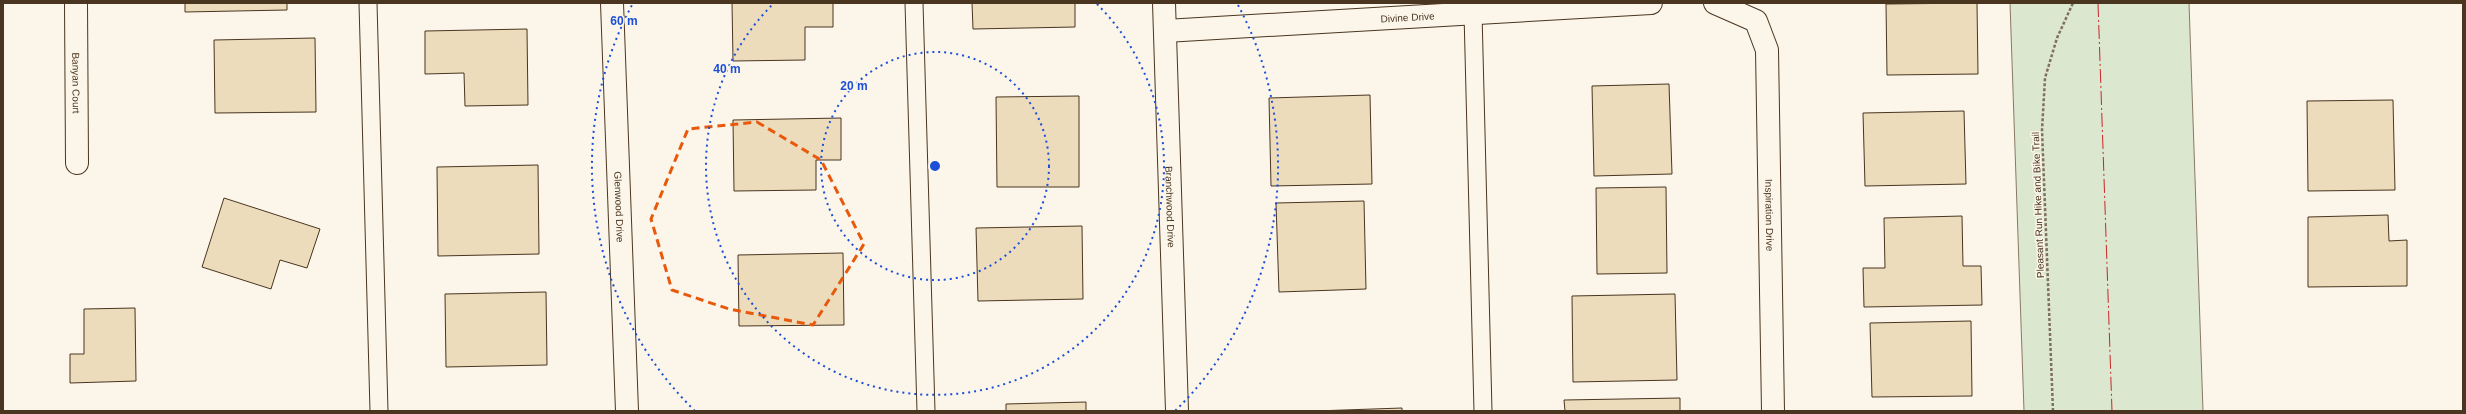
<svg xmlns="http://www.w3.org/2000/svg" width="2466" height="414" viewBox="0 0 2466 414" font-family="Arial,sans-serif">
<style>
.green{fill:#dce7d0;stroke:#887966}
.building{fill:#ecdcbc;stroke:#4a3520}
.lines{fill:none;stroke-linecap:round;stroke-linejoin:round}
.lane-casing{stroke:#4a3520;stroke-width:19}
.street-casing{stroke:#4a3520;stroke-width:24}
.secondary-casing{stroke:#4a3520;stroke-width:24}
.path{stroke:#7f6f5c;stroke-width:2.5;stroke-dasharray:3 2;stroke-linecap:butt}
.lane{stroke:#fbf6e9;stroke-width:17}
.street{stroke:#fbf6e9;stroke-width:22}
.secondary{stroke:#fbf6e9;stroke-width:22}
.power{stroke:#c62828;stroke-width:1;stroke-dasharray:14 3 2 3;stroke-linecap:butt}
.marked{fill:none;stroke:#e8590c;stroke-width:3;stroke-dasharray:8 5;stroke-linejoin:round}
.ring{fill:none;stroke:#1d4ed8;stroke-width:2;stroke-dasharray:2 4}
.labels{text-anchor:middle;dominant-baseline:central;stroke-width:3;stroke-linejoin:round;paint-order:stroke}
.street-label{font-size:10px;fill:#4a3520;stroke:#fbf6e9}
.centre{fill:#1d4ed8;stroke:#fbf6e9;stroke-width:2}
.ring-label{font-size:12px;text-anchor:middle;font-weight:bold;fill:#1d4ed8;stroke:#fbf6e9;stroke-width:3;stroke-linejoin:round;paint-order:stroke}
</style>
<rect width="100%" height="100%" fill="#fbf6e9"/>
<polygon class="green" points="2010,3 2189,3 2203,411 2024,411"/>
<g class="building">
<polygon points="185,3 287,3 287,10 185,12"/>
<polygon points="732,3 833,3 833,27 805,27 805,60 733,61"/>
<polygon points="972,3 1075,3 1075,27 973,29"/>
<polygon points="1977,3 1978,74 1887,75 1886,4"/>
<polygon points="527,29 528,105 465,106 464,73 425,74 425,31"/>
<polygon points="315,38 316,112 215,113 214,40"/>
<polygon points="1669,84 1672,174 1594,176 1592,86"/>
<polygon points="1370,95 1372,184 1271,186 1269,98"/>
<polygon points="1079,96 1079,187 997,187 996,97"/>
<polygon points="2393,100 2395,190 2308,191 2307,101"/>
<polygon points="1964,111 1966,184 1865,186 1863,113"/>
<polygon points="841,118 841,160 816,160 816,190 734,191 733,120"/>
<polygon points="538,165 539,254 438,256 437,167"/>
<polygon points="1666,187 1667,273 1597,274 1596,188"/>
<polygon points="224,198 320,229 307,268 280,260 271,289 202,267"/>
<polygon points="1364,201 1366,289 1279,292 1276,203"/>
<polygon points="2388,215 2389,241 2407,240 2407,286 2308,287 2308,217"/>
<polygon points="1962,216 1963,266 1981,266 1982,305 1864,307 1863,268 1885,268 1884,218"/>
<polygon points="1082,226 1083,299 978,301 976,228"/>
<polygon points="843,253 844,325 739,326 738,255"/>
<polygon points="546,292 547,365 446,367 445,294"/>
<polygon points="1675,294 1677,380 1573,382 1572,296"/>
<polygon points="135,308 136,381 70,383 70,354 84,354 84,309"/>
<polygon points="1971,321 1972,396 1872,397 1870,323"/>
<polygon points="1680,398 1680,411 1565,411 1564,400"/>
<polygon points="1086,402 1086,411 1006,411 1006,404"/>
<polygon points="1402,408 1402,411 1315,411"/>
</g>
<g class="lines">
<g class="lane-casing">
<g id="lane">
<polyline points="368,3 379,411"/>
<polyline points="914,3 926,411"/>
<polyline points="1473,13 1483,411"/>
</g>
</g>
<g class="street-casing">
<g id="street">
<path id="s1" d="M76,3L77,163"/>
<path id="s2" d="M612,3L627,411"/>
<path id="s3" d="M1715,3L1756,21L1767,50L1773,411"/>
<path id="s4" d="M1165,31L1651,3"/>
</g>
</g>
<g class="secondary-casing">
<g id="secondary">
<path id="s5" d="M1164,3L1177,411"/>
</g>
</g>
<polyline class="path" points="2053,411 2042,130 2045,78 2057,38 2073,3"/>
<use href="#lane" class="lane"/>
<use href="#street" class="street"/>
<use href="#secondary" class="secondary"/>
<polyline class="power" points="2098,3 2112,411"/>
</g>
<path class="marked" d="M757,122L821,160L864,244L813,325L729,309L672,290L651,219L688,129Z"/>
<g class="ring">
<circle cx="935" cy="166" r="114"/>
<path d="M1097 4A229 229 0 1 1 773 4"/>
<path d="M695 411A343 343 0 0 1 632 5M1238 5A343 343 0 0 1 1175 411"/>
</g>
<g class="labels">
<g class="street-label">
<text stroke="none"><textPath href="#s4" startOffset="243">Divine Drive</textPath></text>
<text stroke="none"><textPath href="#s1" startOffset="80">Banyan Court</textPath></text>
<text transform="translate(2038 205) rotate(-92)">Pleasant Run Hike and Bike Trail</text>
<text stroke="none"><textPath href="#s2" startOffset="204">Glenwood Drive</textPath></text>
<text stroke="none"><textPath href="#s5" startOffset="204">Branchwood Drive</textPath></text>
<text stroke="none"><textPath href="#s3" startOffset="241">Inspiration Drive</textPath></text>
</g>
</g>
<circle cx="935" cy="166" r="6" class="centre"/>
<g class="ring-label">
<text x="624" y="25">60 m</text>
<text x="727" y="73">40 m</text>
<text x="854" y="90">20 m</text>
</g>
<rect width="2466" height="414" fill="none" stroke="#4a3520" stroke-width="8"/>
</svg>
